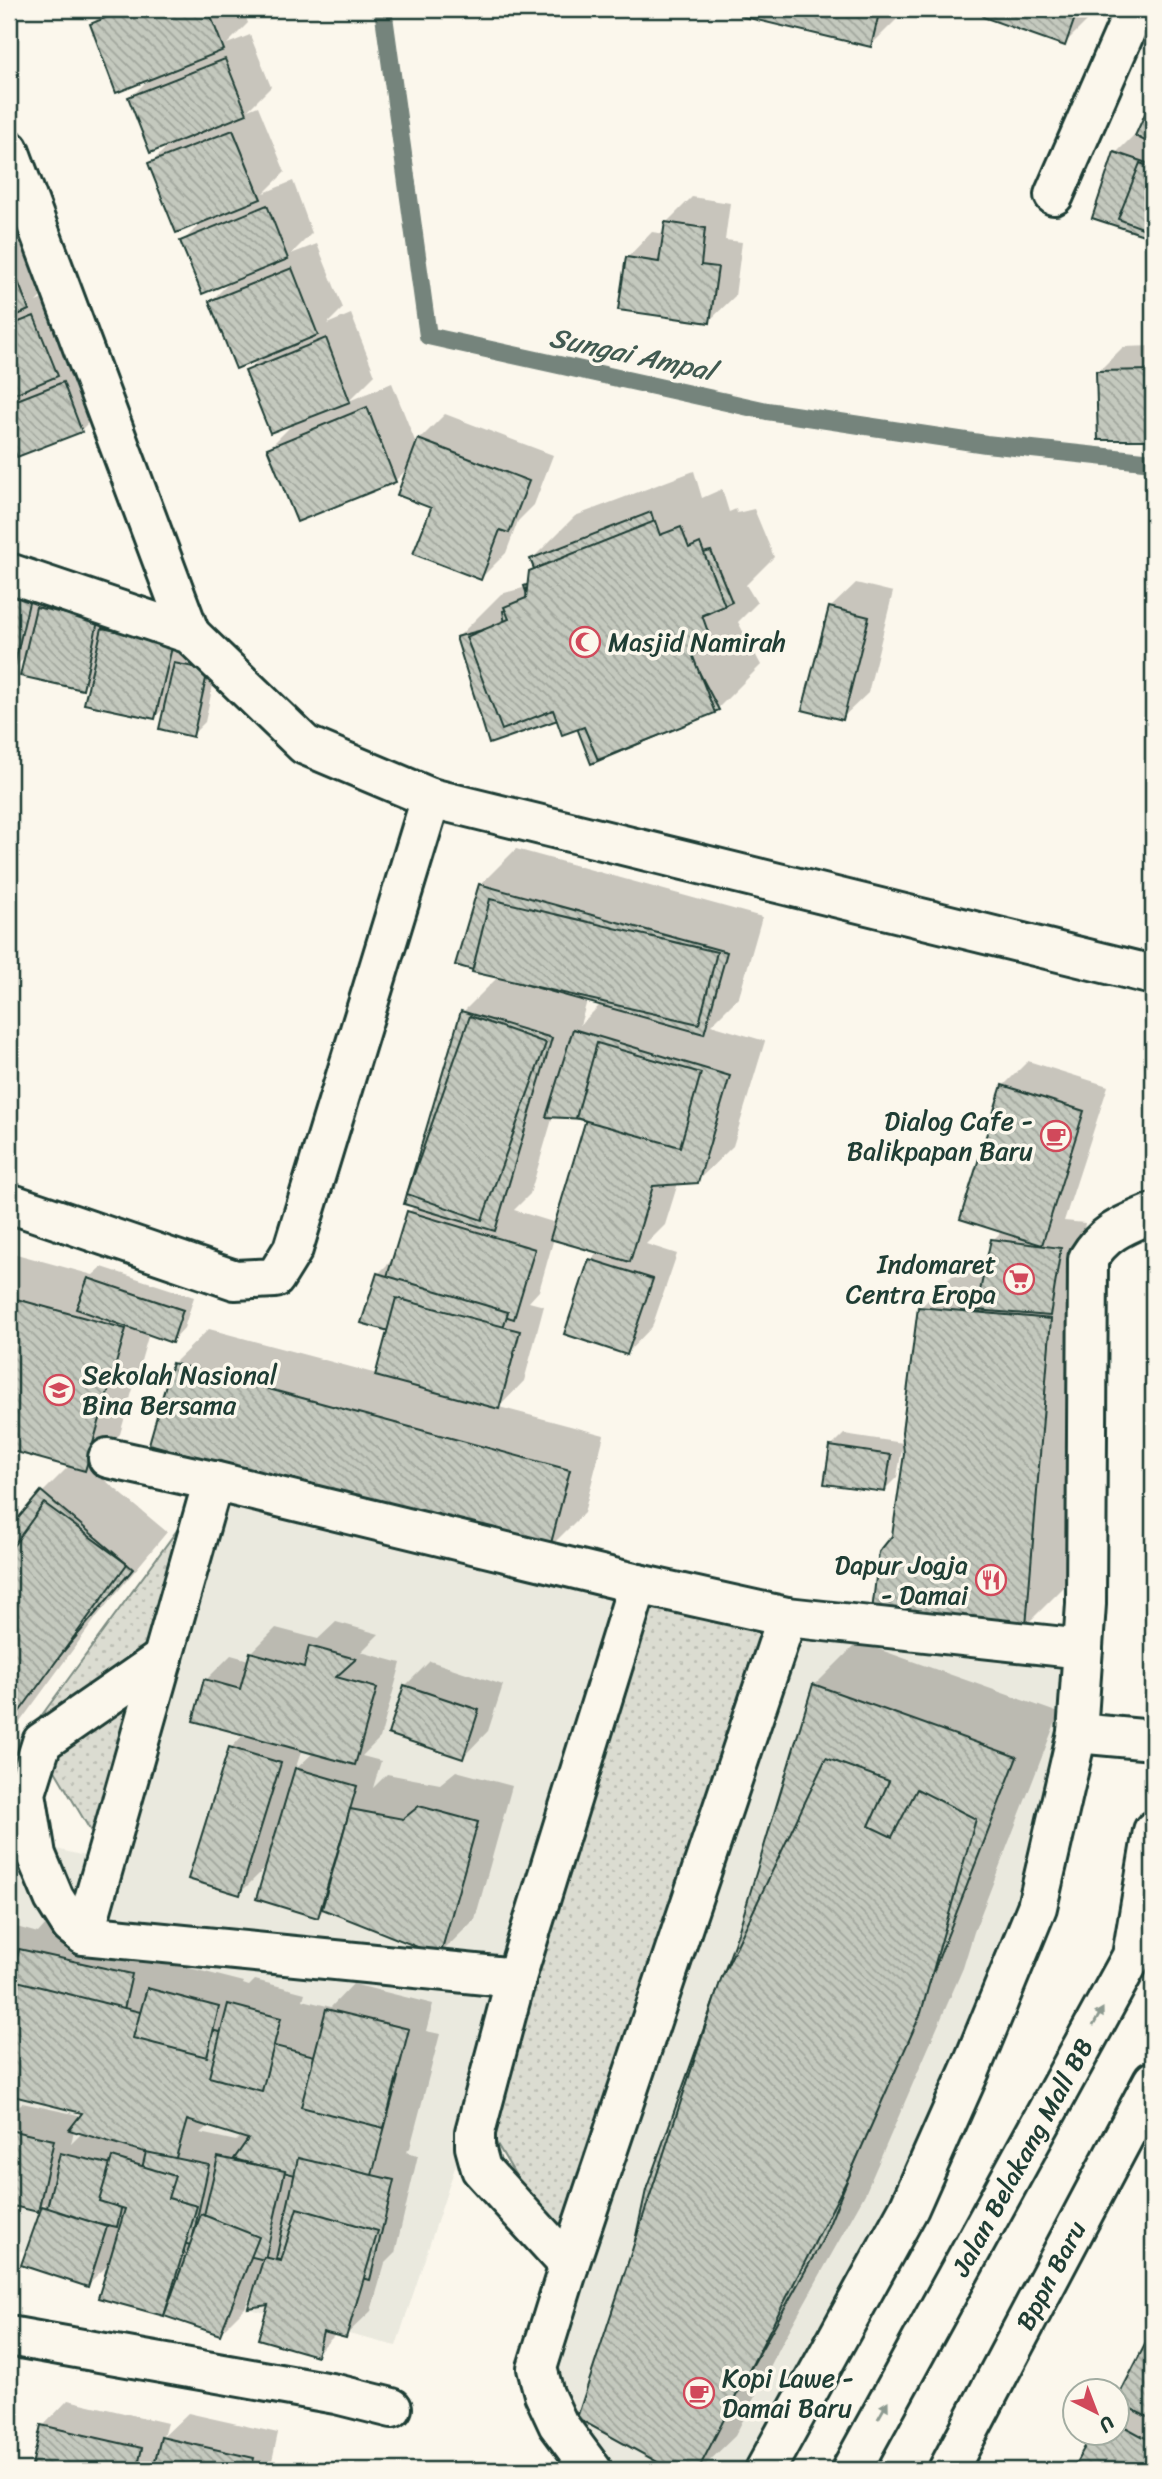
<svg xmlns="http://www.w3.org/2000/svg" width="1162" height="2479" viewBox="0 0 1162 2479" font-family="Sriracha,sans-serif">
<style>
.built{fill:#eae9de}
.park{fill:url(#park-dots);stroke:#7d8c82;stroke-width:2}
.shadow{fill:#0003;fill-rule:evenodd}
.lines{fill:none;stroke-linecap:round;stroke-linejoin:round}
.stream{stroke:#74847b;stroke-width:18}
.building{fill:url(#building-back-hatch);stroke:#1f3d34;stroke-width:2}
.minor-casing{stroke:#1f3d34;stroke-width:44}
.major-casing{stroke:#1f3d34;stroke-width:44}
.minor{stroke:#fbf7ec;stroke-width:38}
.major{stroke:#fbf7ec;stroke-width:38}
.oneway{fill:#8d9a90}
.labels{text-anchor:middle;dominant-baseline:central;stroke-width:7;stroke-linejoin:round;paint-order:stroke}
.poi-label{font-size:26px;fill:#1f3d34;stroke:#fbf7ec;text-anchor:start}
.street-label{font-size:26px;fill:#1f3d34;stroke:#fbf7ec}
.water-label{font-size:28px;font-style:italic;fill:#425b52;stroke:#fbf7ec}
</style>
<defs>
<pattern id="park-dots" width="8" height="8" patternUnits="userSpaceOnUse" patternTransform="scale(1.75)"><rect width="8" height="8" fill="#dbdcd1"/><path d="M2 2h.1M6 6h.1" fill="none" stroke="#bcbeb4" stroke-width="1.8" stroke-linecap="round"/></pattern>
<pattern id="building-back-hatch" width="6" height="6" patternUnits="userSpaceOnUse" patternTransform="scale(1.75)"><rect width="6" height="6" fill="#c4c9be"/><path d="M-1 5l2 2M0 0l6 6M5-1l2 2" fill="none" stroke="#9fa49b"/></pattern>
</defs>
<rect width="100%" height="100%" fill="#fbf7ec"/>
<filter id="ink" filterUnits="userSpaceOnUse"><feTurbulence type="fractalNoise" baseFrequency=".0143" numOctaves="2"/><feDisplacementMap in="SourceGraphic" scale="14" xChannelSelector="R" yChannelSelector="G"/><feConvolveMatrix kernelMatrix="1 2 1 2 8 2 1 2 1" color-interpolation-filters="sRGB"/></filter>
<g filter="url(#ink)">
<g class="built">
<polygon points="213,1481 638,1584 475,2107 396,2346 9,2248 9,1837 108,1862"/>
<polygon points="787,1617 1083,1649 1037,1907 765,2470 597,2470 533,2371"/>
</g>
<g class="park">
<polygon points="213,1481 109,1862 31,1730"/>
<polygon points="638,1584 787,1617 569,2265 475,2107"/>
</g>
<g class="shadow">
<polygon points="107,9 243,9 248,23 227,44 250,35 271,87 248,110 258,106 285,172 264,193 293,181 312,233 291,254 317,244 343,308 327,324 351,314 375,375 349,401 392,383 417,446 419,440 445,414 553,455 534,505 518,521 506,553 481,578 410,466 395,481 269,448 296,421 248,371 262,356 211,301 232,280 183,241 205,219 150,164 172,142 130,98 151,77 92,24"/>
<polygon points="743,9 899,9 896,20 871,45 742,15"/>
<polygon points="988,9 1093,9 1089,19 1064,44 986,16"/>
<polygon points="1153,100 1153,237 1094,216 1116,153 1140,129"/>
<polygon points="9,189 28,237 18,246 36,239 54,284 36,302 60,292 83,349 65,367 88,358 106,405 81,430 18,455 9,434 9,398 16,391 9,394"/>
<polygon points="692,197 730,203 725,240 742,242 735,296 709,321 627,258 652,232 665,234 666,223"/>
<polygon points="1153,346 1153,438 1099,439 1098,372 1123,347"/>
<polygon points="694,471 702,498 722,489 729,512 736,509 737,513 754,509 774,557 746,585 757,603 738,622 761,665 718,708 578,727 557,718 458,637 501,594 523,588 530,581 531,572 535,567 532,559 575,516"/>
<polygon points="9,559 219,657 205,722 192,735 166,706 155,717 92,679 83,688 27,655 13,669 9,668"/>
<polygon points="856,583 893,592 868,693 842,718 830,608"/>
<path d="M516,849L762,917L739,997L711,1025L765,1041L733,1146L697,1181L678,1183L665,1225L646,1244L677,1254L652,1327L627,1353L591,1260L599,1251L554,1238L539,1291L529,1302L544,1306L524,1381L499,1407L604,1435L584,1513L548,1549L173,1364L209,1329L377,1374L389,1329L378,1274L395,1257L409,1212L415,1206L463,1012L498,977L480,885ZM587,1001L600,1005L580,1025ZM553,1116L588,1117L556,1223L514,1210L530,1194Z"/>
<polygon points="1028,1061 1108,1086 1064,1221 1085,1223 1077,1275 1069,1582 1026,1625 893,1537 905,1454 920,1308 963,1265 987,1267 993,1240 1002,1231 1003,1086"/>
<polygon points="9,1252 93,1275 102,1267 194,1297 184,1328 172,1341 149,1333 120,1434 88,1466 167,1532 99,1614 9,1737 9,1532 42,1493 70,1465 9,1448"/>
<polygon points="844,1434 903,1443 897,1477 884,1490 831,1447"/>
<path d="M336,1622L379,1634L361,1652L401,1663L380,1738L362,1756L381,1761L373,1788L387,1774L440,1784L456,1771L512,1786L475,1919L440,1954L325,1908L318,1916L269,1864L240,1893L231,1748L245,1733L206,1680L231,1655L249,1660L251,1653L276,1628L318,1639ZM302,1749L314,1752L295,1770Z"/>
<polygon points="858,1642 1059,1713 974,1932 963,1968 865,2194 780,2347 735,2436 700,2470 676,2470 579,2417 739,1934 815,1685"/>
<polygon points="430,1661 503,1685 488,1731 463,1757 405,1686"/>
<path d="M46,1924L156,1949L153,1962L171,1966L174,1964L244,1982L243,1984L249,1986L255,1980L305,1993L303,2000L331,2007L353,1984L433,2004L426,2031L440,2034L410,2148L406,2152L418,2155L395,2253L385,2263L371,2311L345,2336L336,2334L316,2354L255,2283L245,2308L220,2333L101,2297L111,2262L87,2285L24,2264L45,2202L37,2210L9,2203V2116L22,2103L78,2115L76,2124L85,2112L9,2093V1925L38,1933ZM209,2125L242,2135L236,2141L200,2133ZM74,2130L83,2132L71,2144ZM235,2159L293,2173V2176L235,2162Z"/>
<polygon points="9,2252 18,2255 9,2282"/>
<polygon points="1153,2333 1153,2470 1074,2470 1094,2434 1116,2434 1118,2399"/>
<polygon points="68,2400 167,2423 163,2437 188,2413 278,2433 270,2470 33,2470 43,2426"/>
</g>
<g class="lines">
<polyline class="stream" points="383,9 428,336 767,411 986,444 1153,462"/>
</g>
<g class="building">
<polygon points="127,9 208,9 224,50 116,93 90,24"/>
<polygon points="741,9 880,9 871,47 740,16"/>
<polygon points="987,9 1078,9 1065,46 983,17"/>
<polygon points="225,59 247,114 150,153 128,97"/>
<polygon points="1153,96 1153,145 1135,136"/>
<polygon points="233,130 261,199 176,233 148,163"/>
<polygon points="1114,152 1153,165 1153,238 1092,218"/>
<polygon points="1140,163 1153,168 1153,232 1118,219"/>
<polygon points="267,205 288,259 202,294 180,241"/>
<polygon points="665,222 705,228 701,265 718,267 710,323 618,310 626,257 659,262"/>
<polygon points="11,263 29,310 9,319 9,264"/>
<polygon points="292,268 318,335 236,369 209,301"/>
<polygon points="34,316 58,376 9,396 9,326"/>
<polygon points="326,338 350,402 270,433 245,371"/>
<polygon points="1153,370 1153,440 1098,440 1096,371"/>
<polygon points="63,382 82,432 17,457 9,438 9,403"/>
<polygon points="367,407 396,482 297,522 267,448"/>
<polygon points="418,439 529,481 509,533 500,530 481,580 413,554 431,508 397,495"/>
<polygon points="651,512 660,542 679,530 687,557 711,551 732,602 698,618 714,647 690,655 719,710 591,764 572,715 489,744 456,637 505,624 503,611 530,604 524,586 539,581 530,559"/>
<polygon points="655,521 660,535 681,527 689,548 700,543 725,606 702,615 713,646 692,654 715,713 598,760 584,727 562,735 553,710 502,730 466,637 509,619 504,607 526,598 529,571"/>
<polygon points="9,589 31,594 13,671 9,670"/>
<polygon points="36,607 98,621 83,690 20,676"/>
<polygon points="829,607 869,617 843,720 802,710"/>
<polygon points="102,628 173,643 155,719 84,704"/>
<polygon points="174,663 208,670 193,737 159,729"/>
<polygon points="479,884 727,952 704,1034 455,965"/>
<polygon points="490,899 717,952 699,1024 472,972"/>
<polygon points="461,1011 552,1038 495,1231 404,1204"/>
<polygon points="470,1016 546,1043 482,1220 407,1194"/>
<polygon points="573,1029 730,1076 698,1183 653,1186 630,1262 550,1239 586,1119 546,1117"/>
<polygon points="597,1043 701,1073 680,1147 576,1118"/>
<polygon points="1002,1085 1084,1111 1042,1245 960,1219"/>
<polygon points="407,1211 535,1249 514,1319 386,1280"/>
<polygon points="991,1239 1061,1248 1050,1316 976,1310"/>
<polygon points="589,1259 653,1279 627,1355 564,1334"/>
<polygon points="377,1273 508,1312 482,1396 388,1369 399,1334 361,1323"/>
<polygon points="88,1278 183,1310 172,1343 76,1309"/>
<polygon points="9,1297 126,1329 85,1471 9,1450"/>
<polygon points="396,1298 520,1331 499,1409 375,1376"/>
<polygon points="918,1307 1051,1319 1026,1627 872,1611 879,1552 892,1536 904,1454 902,1432"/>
<polygon points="172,1363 570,1470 549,1551 149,1444"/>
<polygon points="830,1446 891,1455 885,1492 824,1484"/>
<polygon points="41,1491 133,1569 9,1716 9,1529"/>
<polygon points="44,1503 127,1564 9,1726 9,1552"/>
<polygon points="309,1646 356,1659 336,1677 377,1688 355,1765 193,1721 204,1679 240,1689 250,1652 304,1667"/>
<polygon points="813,1684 1017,1757 931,1978 823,2239 712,2438 603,2388 646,2190 738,1933"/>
<polygon points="404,1685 479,1710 463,1759 388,1734"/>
<polygon points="229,1747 281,1763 240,1895 188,1879"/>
<polygon points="826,1758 889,1781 869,1826 892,1837 917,1789 976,1819 921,2013 849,2176 698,2470 672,2470 577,2418 721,1979"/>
<polygon points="295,1768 357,1786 318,1918 256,1899"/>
<polygon points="419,1806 478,1822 440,1956 322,1909 350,1809 403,1819"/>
<polygon points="19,1949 132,1974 117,2040 9,2015 9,1992"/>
<polygon points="9,1979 398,2077 367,2194 234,2159 248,2139 187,2120 175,2161 69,2130 82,2113 9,2095"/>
<polygon points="147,1988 219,2007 207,2057 133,2038"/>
<polygon points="228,2004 281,2018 262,2091 209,2077"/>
<polygon points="326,2009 409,2029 384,2128 301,2107"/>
<polygon points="9,2130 54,2140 38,2212 9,2205"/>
<polygon points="146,2152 209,2165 191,2245 127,2230"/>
<polygon points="60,2153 130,2169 117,2227 46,2212"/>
<polygon points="112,2157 175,2176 168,2198 197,2206 164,2316 98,2298 125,2209 99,2201"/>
<polygon points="218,2157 285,2171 265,2260 197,2244"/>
<polygon points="298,2158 394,2180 370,2280 276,2259"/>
<polygon points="42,2206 107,2227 88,2287 21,2265"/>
<polygon points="297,2208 378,2231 346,2338 323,2332 317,2356 258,2339 268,2305 248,2308 264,2257 281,2261"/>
<polygon points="201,2214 259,2237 220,2335 164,2316"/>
<polygon points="1153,2329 1153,2420 1116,2401"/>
<polygon points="1116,2422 1153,2442 1153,2470 1072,2470 1092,2434 1116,2434"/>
<polygon points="41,2425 142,2448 137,2470 31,2470"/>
<polygon points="161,2437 254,2458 251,2470 153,2470"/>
</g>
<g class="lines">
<g class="minor-casing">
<g id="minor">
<polyline points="9,150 190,634"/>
<polyline points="1054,195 1135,9"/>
<polyline points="9,573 190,634 305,745 431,798 1153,975"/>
<polyline points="9,1203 235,1280 275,1278 293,1249 431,798"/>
<polyline points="108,1458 213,1481"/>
<polyline points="1077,1733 1153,1740"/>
<polyline points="84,1935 71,1925 54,1898 36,1855 26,1793 42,1742 163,1658"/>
<polyline points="516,1978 84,1935 213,1481 638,1584"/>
<polyline points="569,2265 481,2169 475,2147 475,2132 516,1978 638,1584 787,1617"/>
<polyline points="9,2336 336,2394 392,2408"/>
<polyline points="592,2470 558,2424 544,2394 537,2368 569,2265 787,1617 1083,1649"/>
<path d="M765,2470L909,2208L971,2068L1037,1907L1077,1733L1086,1604L1088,1259C1105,1231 1125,1225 1153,1213"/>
<path id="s1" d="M948,2470L1153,2081"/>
</g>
</g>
<g class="major-casing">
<g id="major">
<path id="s2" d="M851,2470L1132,1956L1153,1831"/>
</g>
</g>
<use href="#minor" class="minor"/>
<use href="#major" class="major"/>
</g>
<defs><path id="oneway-solid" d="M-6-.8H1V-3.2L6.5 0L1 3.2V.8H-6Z" transform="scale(1.75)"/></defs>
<g class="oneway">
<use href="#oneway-solid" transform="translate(1098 2017) rotate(-61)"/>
<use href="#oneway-solid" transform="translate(883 2410) rotate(-61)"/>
</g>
</g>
<defs>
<g id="mosque-ring" transform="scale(1.575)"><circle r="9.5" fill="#fbf7ec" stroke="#d1495b" stroke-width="1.5"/><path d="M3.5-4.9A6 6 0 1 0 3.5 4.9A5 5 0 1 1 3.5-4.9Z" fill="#d1495b"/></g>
<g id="cafe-ring" transform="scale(1.575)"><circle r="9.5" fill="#fbf7ec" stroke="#d1495b" stroke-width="1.5"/><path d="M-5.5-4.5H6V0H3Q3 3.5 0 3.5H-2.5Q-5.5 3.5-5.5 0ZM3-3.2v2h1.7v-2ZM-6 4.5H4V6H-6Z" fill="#d1495b"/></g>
<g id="supermarket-ring" transform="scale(1.575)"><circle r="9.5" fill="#fbf7ec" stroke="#d1495b" stroke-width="1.5"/><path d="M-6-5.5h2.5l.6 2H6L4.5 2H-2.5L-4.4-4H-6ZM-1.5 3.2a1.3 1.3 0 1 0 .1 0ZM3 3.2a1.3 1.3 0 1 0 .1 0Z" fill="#d1495b"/></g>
<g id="school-ring" transform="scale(1.575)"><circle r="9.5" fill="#fbf7ec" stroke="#d1495b" stroke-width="1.5"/><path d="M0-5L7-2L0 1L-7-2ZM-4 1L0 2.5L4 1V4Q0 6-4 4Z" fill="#d1495b"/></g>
<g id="restaurant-ring" transform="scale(1.575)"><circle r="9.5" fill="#fbf7ec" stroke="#d1495b" stroke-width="1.5"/><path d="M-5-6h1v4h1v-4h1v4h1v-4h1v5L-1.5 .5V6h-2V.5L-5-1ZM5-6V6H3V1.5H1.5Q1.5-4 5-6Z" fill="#d1495b"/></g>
</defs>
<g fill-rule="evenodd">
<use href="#mosque-ring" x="585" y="642"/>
<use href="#cafe-ring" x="1056" y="1136"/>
<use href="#supermarket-ring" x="1019" y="1279"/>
<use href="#school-ring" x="59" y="1390"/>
<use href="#restaurant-ring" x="991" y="1580"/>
<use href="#cafe-ring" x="699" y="2393"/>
</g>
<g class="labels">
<g class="poi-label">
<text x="608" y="642">Masjid Namirah</text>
<text x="1033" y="1121" text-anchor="end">Dialog Cafe -<tspan x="1033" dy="30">Balikpapan Baru</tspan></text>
<text x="996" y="1264" text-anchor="end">Indomaret<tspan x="996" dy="30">Centra Eropa</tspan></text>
<text x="82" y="1375">Sekolah Nasional<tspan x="82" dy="30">Bina Bersama</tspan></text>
<text x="968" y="1565" text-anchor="end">Dapur Jogja<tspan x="968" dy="30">- Damai</tspan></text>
<text x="722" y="2378">Kopi Lawe -<tspan x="722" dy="30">Damai Baru</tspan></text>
</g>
<g class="street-label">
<text stroke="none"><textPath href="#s2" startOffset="357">Jalan Belakang Mall BB</textPath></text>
<text stroke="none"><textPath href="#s1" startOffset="220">Bppn Baru</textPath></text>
</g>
<g class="water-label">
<text transform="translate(632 354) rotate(12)">Sungai Ampal</text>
</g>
</g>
<rect width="1162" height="2479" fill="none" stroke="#fbf7ec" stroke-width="35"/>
<rect x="18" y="18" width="1127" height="2444" fill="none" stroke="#1f3d34" stroke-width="2.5" filter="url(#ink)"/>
<g transform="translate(1096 2412) rotate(138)"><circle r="33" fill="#fbf7ec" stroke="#a3ada2" stroke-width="2"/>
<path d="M0-5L12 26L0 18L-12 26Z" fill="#d1495b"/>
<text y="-10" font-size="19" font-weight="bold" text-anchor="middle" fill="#1f3d34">U</text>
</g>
</svg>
